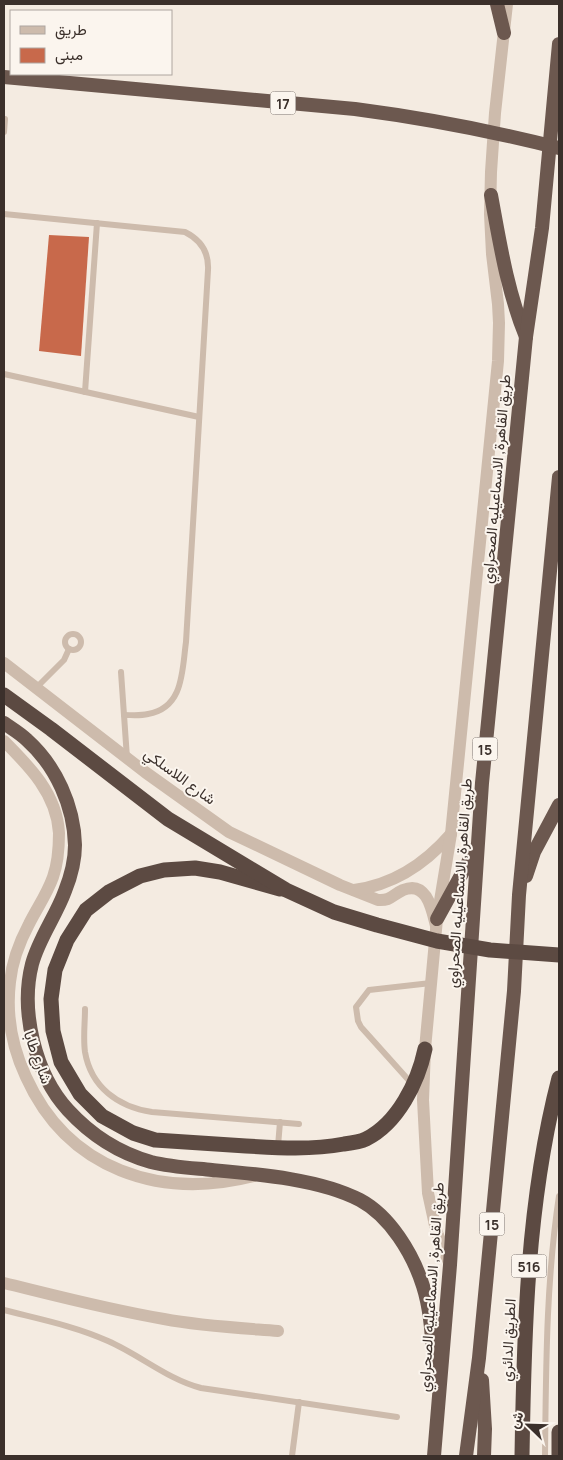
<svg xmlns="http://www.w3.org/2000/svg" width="563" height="1460" viewBox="0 0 563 1460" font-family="Manrope,Vazirmatn,sans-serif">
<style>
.building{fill:#c8694b}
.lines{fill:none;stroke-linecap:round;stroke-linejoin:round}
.service{stroke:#cdbbac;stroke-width:6}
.minor{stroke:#cdbbac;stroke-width:12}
.tertiary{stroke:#cdbbac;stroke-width:12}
.trunk{stroke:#6c584f;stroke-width:14}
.motorway{stroke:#5c4a42;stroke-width:15}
.trunk-bridge{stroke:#6c584f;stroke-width:14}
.motorway-bridge{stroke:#5c4a42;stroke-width:15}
.labels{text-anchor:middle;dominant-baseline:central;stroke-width:4;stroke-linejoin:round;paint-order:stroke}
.shield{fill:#fbf5ee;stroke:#756b66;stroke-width:1}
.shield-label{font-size:14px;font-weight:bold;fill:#3b302b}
.street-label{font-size:15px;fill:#3b302b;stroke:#fbf5ee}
</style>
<rect width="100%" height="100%" fill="#f4ebe1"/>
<polygon class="building" points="49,235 89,237 81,356 39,351"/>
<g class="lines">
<g class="service">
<polyline points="4,132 5,119"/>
<path d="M4,214L185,232C201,240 209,252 208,270L186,642C182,670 184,708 148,714C140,716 132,715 124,715"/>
<polyline points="4,374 199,417"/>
<polyline points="85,392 97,223"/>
<circle cx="73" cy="642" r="8"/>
<polyline points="121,672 127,758"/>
<polyline points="37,687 64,660 69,649"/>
<path d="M85,1009C85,1023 83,1038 85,1052C91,1087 118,1107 152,1112L299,1124"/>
<polyline points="413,1085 361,1027 358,1021 356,1007 369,990 431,983"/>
<polyline points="278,1146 280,1122"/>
<path d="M4,1310C39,1319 75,1326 108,1341C140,1355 167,1379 201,1388L397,1417"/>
<polyline points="292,1456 299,1402"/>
<path d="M545,1456C546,1369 546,1282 559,1196"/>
</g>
<g class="minor">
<path d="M4,663L145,772L229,832L340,885L378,900C391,901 392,895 403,890C427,880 432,910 436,926"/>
<path d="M354,890C393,885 425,864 451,834"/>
<path d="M4,1283C57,1296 110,1310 164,1319C201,1326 240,1328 278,1331"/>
</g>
<g class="tertiary">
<path d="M4,741C29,766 57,794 59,833C59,847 58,863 53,877C47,894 37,908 29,924C20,941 12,962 10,982C6,1015 12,1047 26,1077C68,1170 160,1200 254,1176"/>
<polyline points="450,1265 436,1230 428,1193 423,1100 425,1049 437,919 451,834 498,361 499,323 498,304 492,254 490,214 491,172 495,113 507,4"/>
</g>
<g class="trunk">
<polyline points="497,4 504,33"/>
<path d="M491,195C500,244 507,290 526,337"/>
<path d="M4,723C11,728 20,733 27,740C56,766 74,806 75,845C75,860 71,876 65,891C56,916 39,938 32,964C20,1011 35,1074 68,1110C90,1134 119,1153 151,1162C171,1167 192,1168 212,1170C257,1174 320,1179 360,1200C390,1216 413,1254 423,1286C432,1314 432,1345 435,1375"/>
<polyline points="526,876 534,852 559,805"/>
<polyline points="437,919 476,848"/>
<polyline points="482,1380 485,1429 484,1456"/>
<polyline points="434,1456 450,1265 482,783 526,337 542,228 559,44"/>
<polyline points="466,1456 479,1358 514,991 519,895 559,477"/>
</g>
<g class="motorway">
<path d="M280,889L220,872L195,868L164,870L140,876L109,892L86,910L67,940L55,970L51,999L53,1031L61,1062L80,1094L102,1116L133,1133L155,1140C185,1142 216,1144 246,1146C279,1148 312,1150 344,1144C352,1143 360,1142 366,1139C398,1123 418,1082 425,1049"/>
<path d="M522,1456C524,1330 527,1201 559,1078"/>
<polyline points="559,1456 559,1432"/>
</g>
<path class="trunk-bridge" d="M4,77L355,109C424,118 492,131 559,148"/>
<polyline class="motorway-bridge" points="4,695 51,729 168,819 286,890 334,912 377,925 437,941 490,950 559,955"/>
</g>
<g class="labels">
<g class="shield">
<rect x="270.5" y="91.5" width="25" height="23" rx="4"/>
<rect x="472.5" y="737.5" width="25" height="23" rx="4"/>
<rect x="479.5" y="1212.5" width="25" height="23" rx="4"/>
<rect x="511.5" y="1254.5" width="35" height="23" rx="4"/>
</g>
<g class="shield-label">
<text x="283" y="103">17</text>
<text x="485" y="749">15</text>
<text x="492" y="1224">15</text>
<text x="529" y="1266">516</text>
</g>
<g class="street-label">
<text transform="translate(496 479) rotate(-85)">طريق القاهرة, الاسماعيليه الصحراوي</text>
<text transform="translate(180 776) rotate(36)">شارع اللاسلكي</text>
<text transform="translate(459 883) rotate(-86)">طريق القاهرة, الاسماعيليه الصحراوي</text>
<text transform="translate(38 1057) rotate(70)">شارع طابا</text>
<text transform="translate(431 1287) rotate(-86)">طريق القاهرة, الاسماعيليه الصحراوي</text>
<text transform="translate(508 1340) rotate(-87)">الطريق الدائري</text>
</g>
</g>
<rect width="563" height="1460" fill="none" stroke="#3b302b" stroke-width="10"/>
<rect x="10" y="10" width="162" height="65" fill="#fbf5ee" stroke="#aea6a0"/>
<rect x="20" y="26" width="25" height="8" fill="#cdbbac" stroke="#aea6a0"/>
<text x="55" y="35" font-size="15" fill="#3b302b">طريق</text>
<rect x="20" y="48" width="25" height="15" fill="#c8694b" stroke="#aea6a0"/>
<text x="55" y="60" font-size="15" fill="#3b302b">مبنى</text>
<g transform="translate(528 1425) rotate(293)" stroke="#fbf5ee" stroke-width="4" paint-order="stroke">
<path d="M0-4L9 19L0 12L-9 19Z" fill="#3b302b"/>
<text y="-8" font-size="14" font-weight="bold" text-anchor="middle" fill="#3b302b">ش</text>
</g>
</svg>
